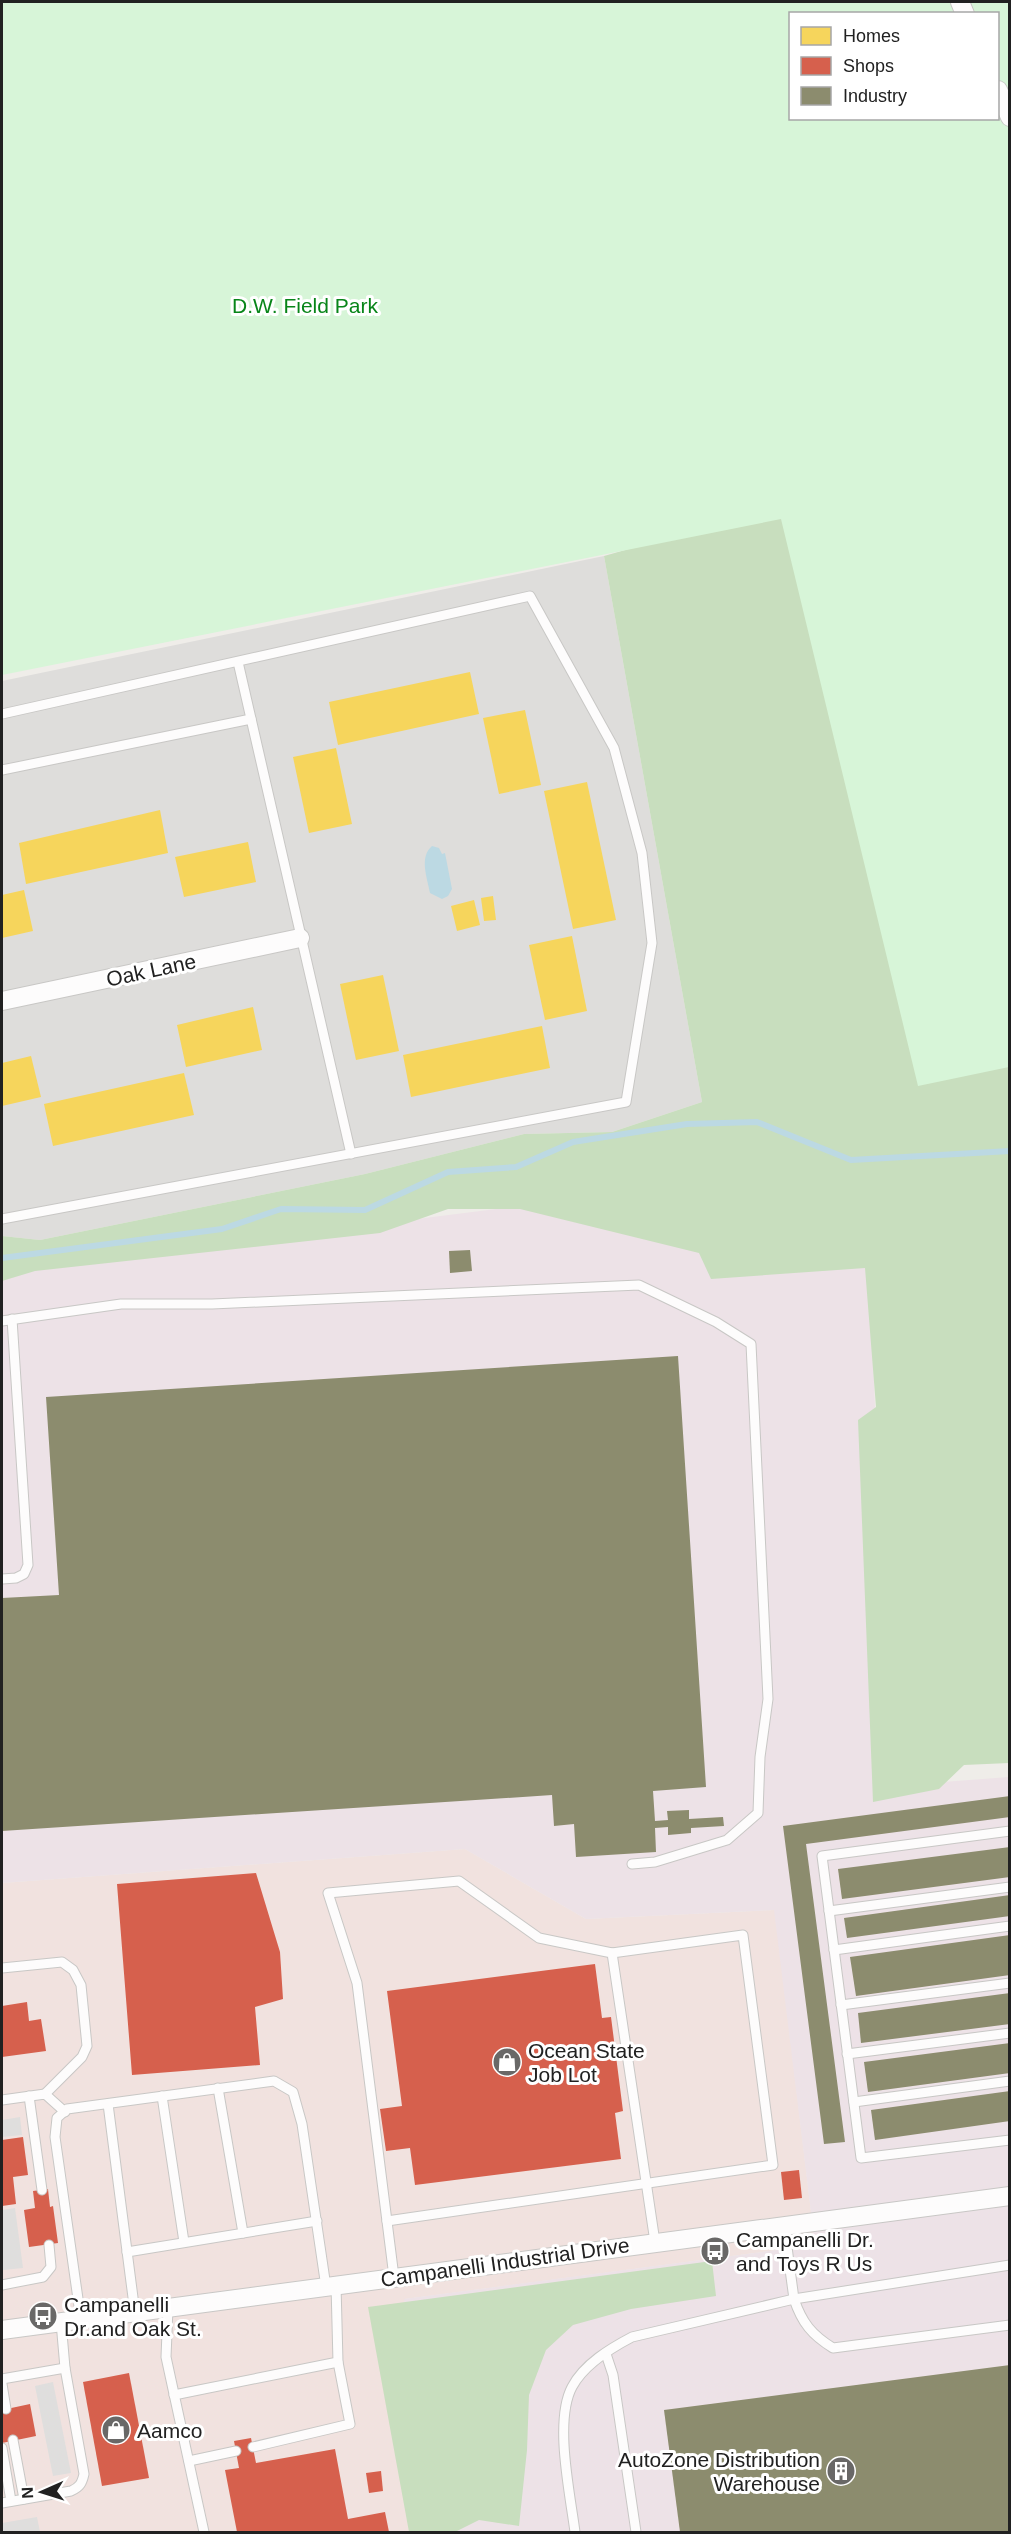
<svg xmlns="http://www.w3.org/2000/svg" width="1011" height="2534" viewBox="0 0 1011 2534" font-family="Helvetica,sans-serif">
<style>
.residential{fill:#dedddb}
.commercial{fill:#f1e2df}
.industrial{fill:#ede2e7}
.forest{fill:#c8debe}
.park{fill:#d7f5d8;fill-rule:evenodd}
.parking{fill:#dfdedd}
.water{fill:#bcd9e3}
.homes{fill:#f6d55c}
.shops{fill:#d6604d}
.industry{fill:#8c8c6e}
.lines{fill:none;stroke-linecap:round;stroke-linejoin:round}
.stream{stroke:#bcd9e3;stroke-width:6}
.service-casing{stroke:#c8c7c5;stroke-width:11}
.minor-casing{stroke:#c8c7c5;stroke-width:20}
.service{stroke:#fdfcfc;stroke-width:9}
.minor{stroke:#fdfcfc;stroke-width:18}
.labels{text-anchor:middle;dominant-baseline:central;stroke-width:6;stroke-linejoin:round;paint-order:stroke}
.park-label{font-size:21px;fill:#088519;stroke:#fff}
.street-label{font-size:21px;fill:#212121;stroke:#fff}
.poi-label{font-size:21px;fill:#212121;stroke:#fff;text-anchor:start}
</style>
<rect width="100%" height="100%" fill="#efede9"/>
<polygon class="residential" points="604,556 702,1102 612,1132 524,1134 365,1174 40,1240 2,1236 2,681"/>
<polygon class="commercial" points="465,1849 586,1919 775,1910 815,2245 405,2299 440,2532 2,2532 2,1883"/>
<polygon class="industrial" points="543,1203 869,1257 890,1786 1009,1777 1009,2532 440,2532 404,2299 815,2245 774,1910 586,1919 465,1849 2,1883 2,1275 35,1267"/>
<g class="forest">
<polygon points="790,503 1009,1053 1009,1763 964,1765 939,1789 873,1802 858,1420 876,1407 865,1268 711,1279 699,1253 520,1209 448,1209 380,1233 35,1271 2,1281 2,1236 40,1240 365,1174 524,1134 612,1132 702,1102 604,556"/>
<polygon points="712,2261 716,2296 631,2309 573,2325 546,2350 529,2395 527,2450 519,2526 479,2520 455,2532 409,2532 368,2307"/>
</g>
<path class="park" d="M2,2H1009V1067L918,1086L781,519L2,675ZM790,14H998V118H790Z"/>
<g class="parking">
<polygon points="20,2117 22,2135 2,2137 2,2120"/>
<polygon points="15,2208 23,2268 3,2270 2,2210"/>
<polygon points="53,2382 71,2473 53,2476 35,2386"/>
<polygon points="37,2517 40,2532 2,2532 2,2523"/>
</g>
<path class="water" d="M432,846L439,848L442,854L445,853L452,889L448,896L442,899L430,893C427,877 419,857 432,846Z"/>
<g class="homes">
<polygon points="470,672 479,714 338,745 329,702"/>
<polygon points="525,710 541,785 499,794 483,718"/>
<polygon points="336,748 352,824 309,833 293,757"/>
<polygon points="587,782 616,920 573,929 544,791"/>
<polygon points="160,810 168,853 26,884 19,843"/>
<polygon points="248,842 256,882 184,897 175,857"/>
<polygon points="24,890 33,931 2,938 2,895"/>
<polygon points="493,896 496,920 484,921 481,898"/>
<polygon points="474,900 480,925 457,931 451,906"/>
<polygon points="572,936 587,1011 545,1020 529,945"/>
<polygon points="383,975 399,1051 356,1060 340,984"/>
<polygon points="253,1007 262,1050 186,1067 177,1025"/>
<polygon points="542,1026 550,1068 411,1097 403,1055"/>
<polygon points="31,1056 41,1097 2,1106 2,1063"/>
<polygon points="184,1073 194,1115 53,1146 44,1104"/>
</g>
<g class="shops">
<polygon points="256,1873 280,1952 283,1999 255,2007 260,2065 132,2075 117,1884"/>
<polygon points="595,1964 602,2018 611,2017 623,2111 615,2113 621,2159 415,2185 410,2148 386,2151 380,2109 402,2106 387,1991"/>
<polygon points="27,2002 29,2021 41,2019 46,2051 2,2057 2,2006"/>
<polygon points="23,2137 28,2175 13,2177 16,2204 2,2206 2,2140"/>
<polygon points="799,2170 802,2198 784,2200 781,2172"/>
<polygon points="48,2189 50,2207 53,2206 58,2243 29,2247 24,2210 35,2208 33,2191"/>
<polygon points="129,2373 149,2478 102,2486 83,2382"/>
<polygon points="30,2404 36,2436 2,2443 2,2410"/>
<polygon points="251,2438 256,2463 335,2449 348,2519 385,2512 389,2532 237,2532 225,2470 239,2468 234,2441"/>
<polygon points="381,2471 383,2491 369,2493 366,2473"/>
</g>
<g class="industry">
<polygon points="470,1250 472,1271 450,1273 449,1251"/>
<polygon points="678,1356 706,1787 653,1791 655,1821 668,1820 667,1811 689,1810 689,1819 723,1817 724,1826 691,1828 691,1833 668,1835 668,1827 655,1828 656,1852 576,1857 574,1824 554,1826 552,1795 2,1831 2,1598 59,1595 46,1397"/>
<polygon points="1010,1796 1010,1817 806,1844 845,2142 824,2144 783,1826"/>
<polygon points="1010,1847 1010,1877 842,1899 838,1869"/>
<polygon points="1010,1895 1010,1916 847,1938 844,1918"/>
<polygon points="1010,1935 1010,1975 856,1996 850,1957"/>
<polygon points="1010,1993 1010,2024 861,2043 858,2013"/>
<polygon points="1010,2043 1010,2073 868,2092 864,2062"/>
<polygon points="1010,2091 1010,2121 875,2140 871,2110"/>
<polygon points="1010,2365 1010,2532 680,2532 664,2410"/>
</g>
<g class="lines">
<polyline class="stream" points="2,1258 222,1229 281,1209 365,1210 448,1172 516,1167 573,1142 687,1124 757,1122 851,1160 1010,1151"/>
<g class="service-casing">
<g id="service">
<polyline points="238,662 351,1154"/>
<polyline points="2,714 530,596 614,748 642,853 652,943 626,1102 2,1219"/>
<polyline points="2,770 251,719"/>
<polyline points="2,1321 121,1304 212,1304 639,1285 716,1322 751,1344 768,1699 760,1757 758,1813 727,1840 655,1862 632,1864"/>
<polyline points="2,1579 16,1578 24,1574 28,1565 12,1319"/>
<polyline points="1010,1831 822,1856 861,2158 1010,2140"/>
<polyline points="829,1911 1010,1887"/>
<polyline points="834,1950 1010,1926"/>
<polyline points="2,1968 62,1962 73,1970 81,1985 87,2046 82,2057 45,2094"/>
<polyline points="841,2005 1010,1983"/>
<polyline points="847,2054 1010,2033"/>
<polyline points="218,2088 243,2233"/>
<polyline points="29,2096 42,2190"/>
<polyline points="162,2096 184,2242"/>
<polyline points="2,2100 45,2094 65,2112"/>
<polyline points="854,2102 1010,2081"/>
<polyline points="108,2104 135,2313"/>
<polyline points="387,2221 773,2165 743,1935 612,1953"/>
<polyline points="127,2252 317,2221"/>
<path d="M1010,2265L794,2299C802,2323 812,2335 833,2348L1010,2325"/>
<polyline points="394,2277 357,1983 328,1893 459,1881 539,1938 612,1953 655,2242"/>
<polyline points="2,2285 43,2277 51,2267 49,2245"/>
<polyline points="168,2308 166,2357 204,2532"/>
<polyline points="81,2320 55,2137 57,2118 67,2109 274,2081 293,2092 302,2124 326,2287"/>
<polyline points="606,2354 613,2375 636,2532"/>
<polyline points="2,2379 65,2368"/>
<polyline points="2,2384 6,2409"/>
<polyline points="174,2395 338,2362 336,2285"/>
<polyline points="13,2440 24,2499"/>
<polyline points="253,2447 350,2424 338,2362"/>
<polyline points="2,2448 11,2501"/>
<polyline points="189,2461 236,2451"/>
<path d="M2,2503L71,2491C80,2487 82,2483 84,2474L65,2368L61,2322"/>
<path d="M575,2532C570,2493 554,2421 572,2387C584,2364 611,2348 632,2337L794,2299L784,2225"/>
</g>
</g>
<g class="minor-casing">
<g id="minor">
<polyline points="960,2 965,14"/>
<polyline points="998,90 1010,117"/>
<polyline points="2,1001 300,938"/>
<polyline points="2,2330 1010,2196"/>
</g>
</g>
<use href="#service" class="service"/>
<use href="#minor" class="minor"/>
</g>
<defs>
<g id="shop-disc" transform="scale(1.5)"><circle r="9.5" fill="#696867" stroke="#fff"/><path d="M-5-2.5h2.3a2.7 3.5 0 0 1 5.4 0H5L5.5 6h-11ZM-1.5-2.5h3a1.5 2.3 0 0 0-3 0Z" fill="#fff"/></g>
<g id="bus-disc" transform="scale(1.5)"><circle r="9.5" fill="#696867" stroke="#fff"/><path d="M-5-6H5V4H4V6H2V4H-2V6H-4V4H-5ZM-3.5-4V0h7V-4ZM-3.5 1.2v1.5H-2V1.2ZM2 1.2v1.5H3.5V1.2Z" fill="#fff"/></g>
<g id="building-disc" transform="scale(1.5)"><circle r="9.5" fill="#696867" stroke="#fff"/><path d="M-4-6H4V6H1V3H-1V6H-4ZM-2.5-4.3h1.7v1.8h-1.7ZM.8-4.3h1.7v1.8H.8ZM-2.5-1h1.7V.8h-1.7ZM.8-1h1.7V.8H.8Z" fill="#fff"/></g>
</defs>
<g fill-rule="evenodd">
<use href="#shop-disc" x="507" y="2062"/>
<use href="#bus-disc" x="715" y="2251"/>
<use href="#bus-disc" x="43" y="2316"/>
<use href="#shop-disc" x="116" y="2430"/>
<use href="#building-disc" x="841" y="2471"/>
</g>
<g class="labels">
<g class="park-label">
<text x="305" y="305">D.W. Field Park</text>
</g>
<g class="street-label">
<text transform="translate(151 970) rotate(-12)">Oak Lane</text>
<text transform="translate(505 2262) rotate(-8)">Campanelli Industrial Drive</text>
</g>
<g class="poi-label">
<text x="528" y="2050">Ocean State<tspan x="528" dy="24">Job Lot</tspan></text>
<text x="736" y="2239">Campanelli Dr.<tspan x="736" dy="24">and Toys R Us</tspan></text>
<text x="64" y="2304">Campanelli<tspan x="64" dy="24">Dr.and Oak St.</tspan></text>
<text x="137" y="2430">Aamco</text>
<text x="820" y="2459" text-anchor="end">AutoZone Distribution<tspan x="820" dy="24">Warehouse</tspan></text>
</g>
</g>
<rect width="1011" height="2534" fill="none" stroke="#212121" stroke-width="6"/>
<rect x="789" y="12" width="210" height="108" fill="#ffffff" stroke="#a6a6a6" stroke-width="1.5"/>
<rect x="801" y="27" width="30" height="18" fill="#f6d55c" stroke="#a6a6a6" stroke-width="1.5"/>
<text x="843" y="42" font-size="18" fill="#212121">Homes</text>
<rect x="801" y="57" width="30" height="18" fill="#d6604d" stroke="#a6a6a6" stroke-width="1.5"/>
<text x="843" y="72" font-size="18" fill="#212121">Shops</text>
<rect x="801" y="87" width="30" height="18" fill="#8c8c6e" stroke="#a6a6a6" stroke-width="1.5"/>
<text x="843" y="102" font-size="18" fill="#212121">Industry</text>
<g transform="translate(42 2492) rotate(267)" stroke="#ffffff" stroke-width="4.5" paint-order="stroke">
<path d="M0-4.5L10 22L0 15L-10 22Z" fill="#212121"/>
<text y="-9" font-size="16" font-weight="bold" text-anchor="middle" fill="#212121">N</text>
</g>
</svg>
